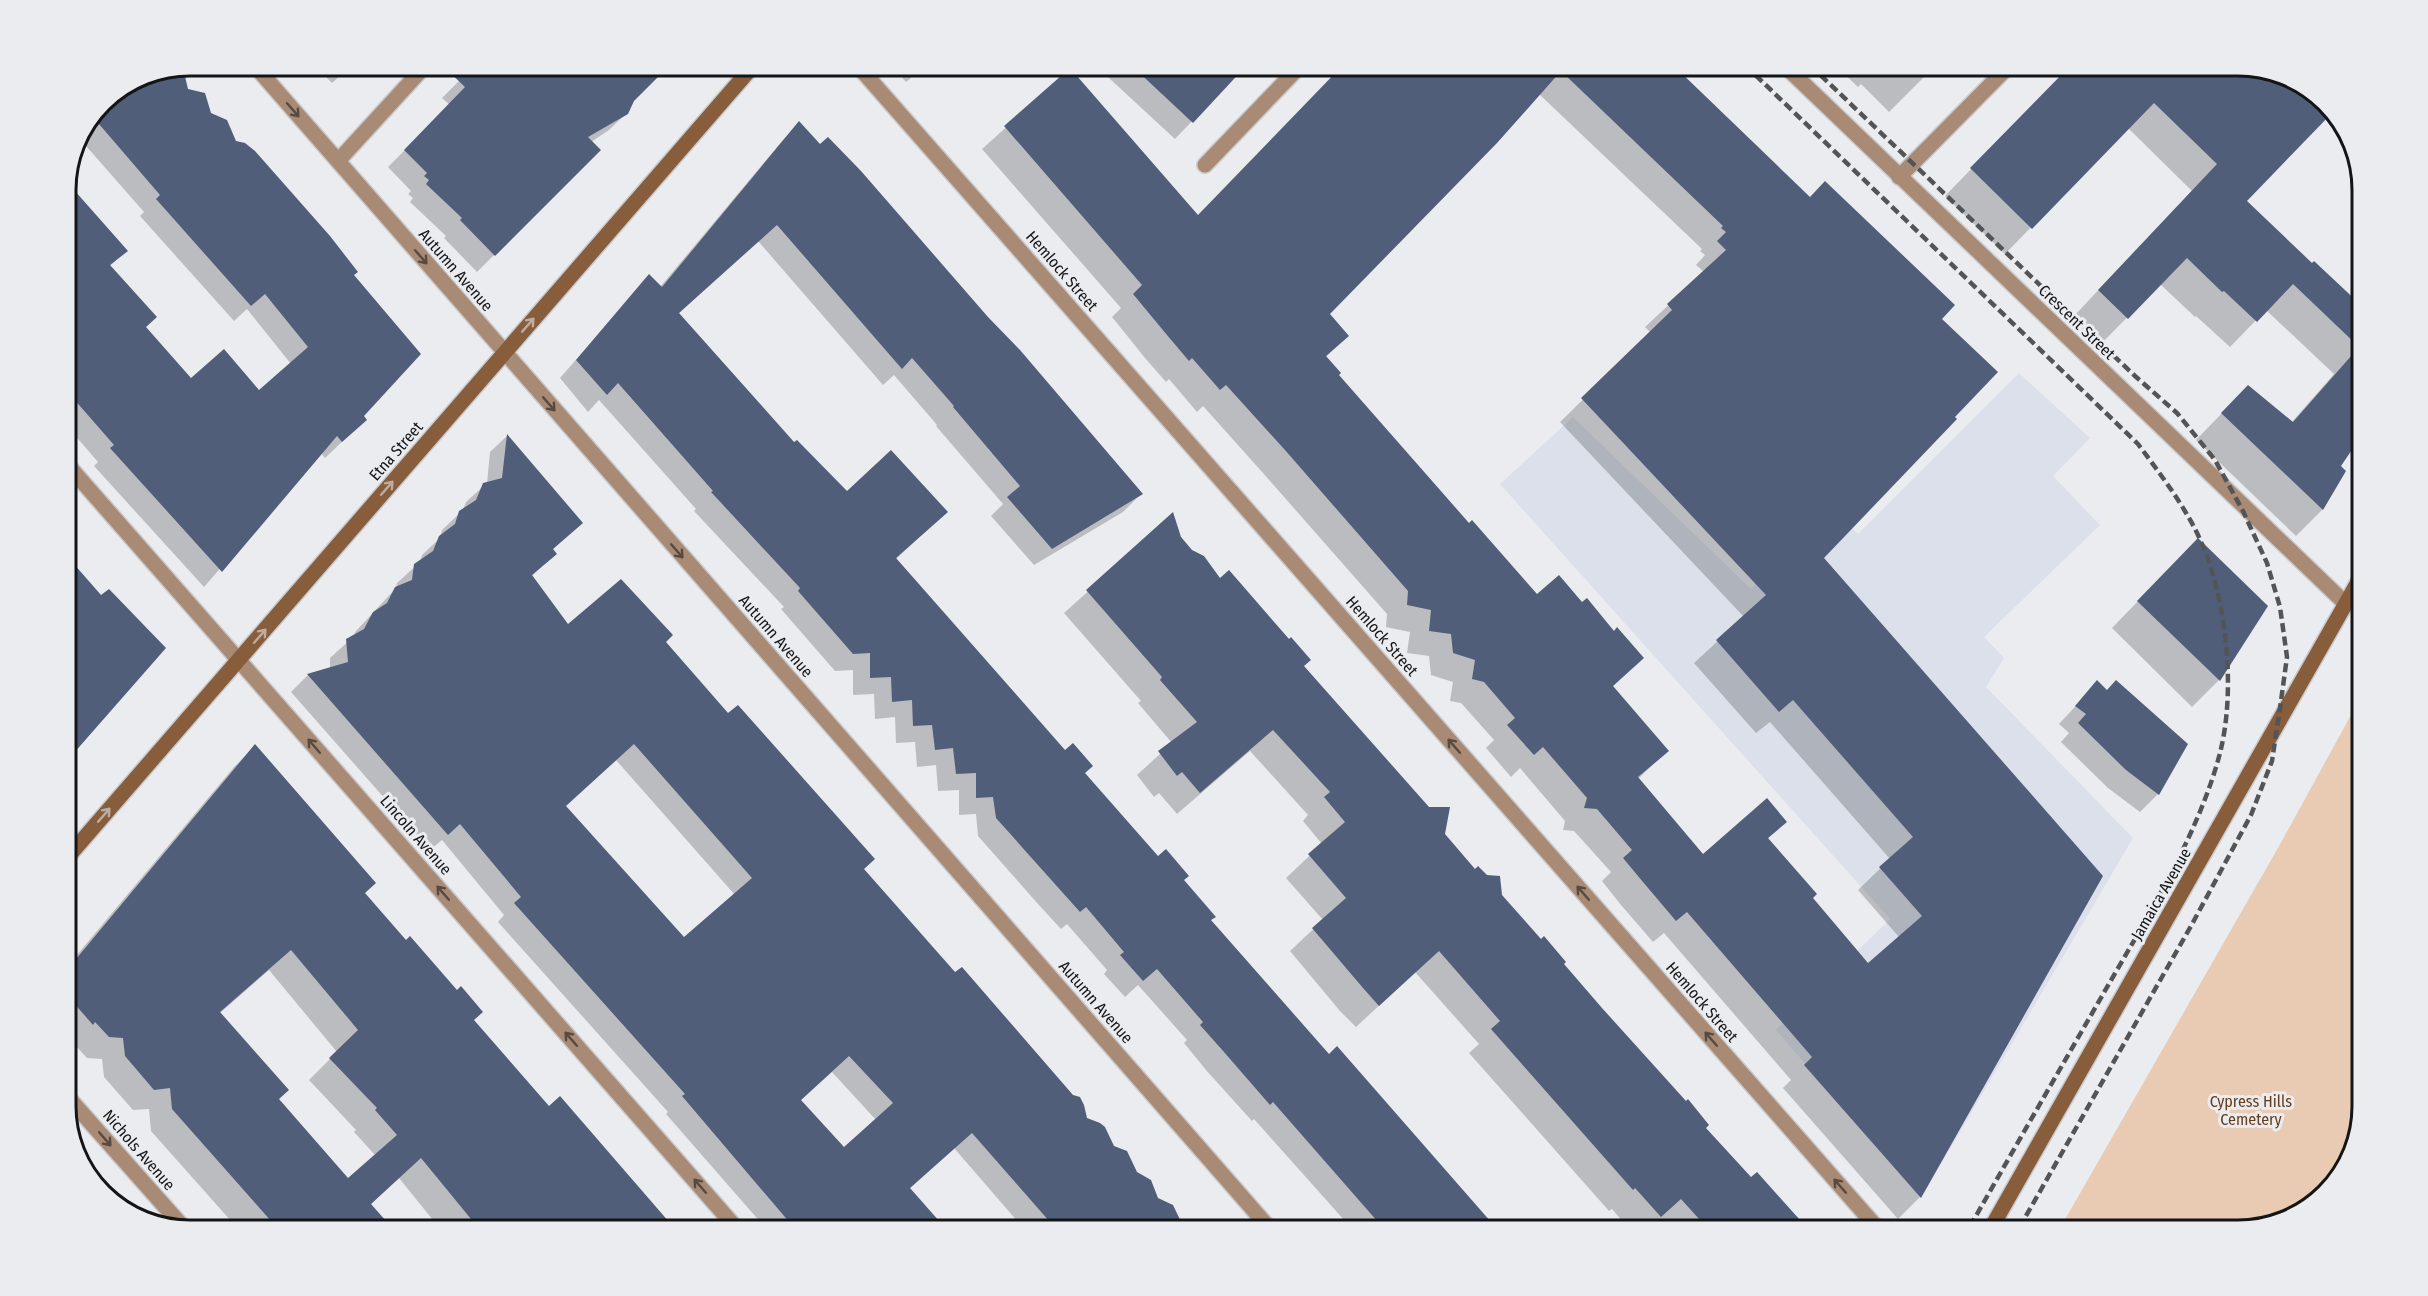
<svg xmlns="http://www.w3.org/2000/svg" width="2428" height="1296" viewBox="0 0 2428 1296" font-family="'Fira Sans Condensed',sans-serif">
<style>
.built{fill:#dbe0eb}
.green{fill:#e9cab3}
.shadow{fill:#0003;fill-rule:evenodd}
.building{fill:#515e79;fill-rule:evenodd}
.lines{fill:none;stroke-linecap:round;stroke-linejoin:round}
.minor-casing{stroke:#c8cacd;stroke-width:18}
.secondary-casing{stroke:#c8cacd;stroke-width:18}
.minor{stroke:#a98b75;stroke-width:15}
.secondary{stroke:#875d3b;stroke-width:15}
.rail{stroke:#535456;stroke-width:4.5;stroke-dasharray:9 4.5;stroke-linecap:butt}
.oneway{stroke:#574a41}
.oneway2{stroke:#bdac9f}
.labels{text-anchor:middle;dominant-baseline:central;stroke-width:6;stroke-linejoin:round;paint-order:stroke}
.street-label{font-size:16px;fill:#141516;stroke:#eaecf0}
.park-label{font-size:16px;fill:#673d19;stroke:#eaecf0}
.rim{fill:none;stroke:#141516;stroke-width:3}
</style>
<rect width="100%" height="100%" fill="#eaecf0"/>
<polygon class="built" points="2019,373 2090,438 2053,476 2100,525 1984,637 2004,658 1986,687 2133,838 1921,1198 1776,1030 1890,919 1500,484 1573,417 1751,589 1832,509 1858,534"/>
<polygon class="green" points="2362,695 2362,1105 2349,1161 2306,1209 2238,1230 2059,1230 2278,848"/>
<g class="shadow">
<polygon points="315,66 351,66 332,83"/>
<polygon points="474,66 666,66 632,102 627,113 609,130 591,142 599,150 477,272 444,238 446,236 410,202 413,198 408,194 411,191 388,167 450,105 442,98"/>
<polygon points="892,66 925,66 906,82"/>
<polygon points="1096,66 1245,66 1175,139"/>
<path d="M1345,66H1672L1810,199L1939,319L1822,558L2102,876L1920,1197L1898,1219L1783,1088L1791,1080L1664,933L1653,942L1621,905L1602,881L1611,872L1574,831L1563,830L1565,821L1520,768L1511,777L1486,748L1494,740L1461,703L1450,701L1453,682L1431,675L1429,656L1407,653L1410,632L1386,627L1387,614L1263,473L1203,406L1197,412L1169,379L1166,382L1145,358L1112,317L1121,308L982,149L1070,70L1197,217ZM1539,94L1702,249L1700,251L1705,255L1696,265L1704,272L1645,327L1651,333L1560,422L1744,617L1694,663L1756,733L1770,722L1890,859L1858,890L1899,937L1868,965L1811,899L1767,839L1785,822L1703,856L1638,779L1667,751L1612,687L1642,658L1582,604L1537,597L1469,525L1337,375L1326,357L1347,336L1328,314Z"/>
<polygon points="1836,66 1935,66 1889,112 1861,84 1858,87"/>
<polygon points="2071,66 2237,66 2293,79 2245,201 2311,265 2362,309 2362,433 2339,466 2344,471 2322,510 2296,536 2196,440 2222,413 2291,423 2334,374 2266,310 2230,347 2196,316 2195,317 2160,284 2101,344 2073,317 2192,191 2128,128 2005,254 1945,196"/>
<polygon points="178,69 187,90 352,276 362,416 365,420 325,458 321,453 204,587 94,466 98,462 66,425 66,185 125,251 109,267 144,327 191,380 259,392 291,364 247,309 234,321 140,216 144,212 79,138 103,102 143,75"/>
<polygon points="799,123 1141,494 1123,512 1034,565 991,516 1003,504 936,426 937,425 894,375 883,385 758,241 678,314 793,444 846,493 946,512 895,560 1158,858 1182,880 1210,921 1328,1056 1498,1230 1353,1230 1254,1119 1252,1121 1206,1070 1184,1043 1187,1040 1138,985 1125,997 1104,974 1107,970 1067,924 1061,929 1038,904 978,836 976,814 959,815 959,790 938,791 936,765 917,767 915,742 896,743 895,717 875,719 874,694 853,695 853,670 835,671 781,609 784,607 694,511 696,509 599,400 588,412 560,378 649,276 660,287 782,141"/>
<path d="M507,436L581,523L552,550L555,553L531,577L568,627L664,642L862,870L1113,1148L1157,1199L1182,1226L1192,1230H1025L954,1148L909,1189L945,1230H764L760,1225L762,1224L666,1114L668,1112L498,922L504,915L442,840L430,850L291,692L308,675L330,668V658L352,638L356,631L396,588L397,583L420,562L422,555L440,538L442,530L463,510L466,502L487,483L490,452ZM616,760L735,895L684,939L565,806ZM832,1072L876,1120L844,1149L800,1101Z"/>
<polygon points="1173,515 1179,538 1302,666 1474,871 1562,964 1750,1179 1807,1230 1666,1230 1658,1221 1647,1230 1630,1230 1612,1209 1609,1211 1469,1053 1479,1044 1415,972 1356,1027 1340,1011 1290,951 1323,920 1286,878 1322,844 1303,821 1308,815 1250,751 1177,814 1159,793 1154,797 1137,775 1172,743 1138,703 1141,701 1064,613"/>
<polygon points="2171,567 2266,606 2219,680 2192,707 2112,628"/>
<polygon points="2097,683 2158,794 2140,812 2108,788 2061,742 2069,733 2059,724"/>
<path d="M255,746L363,893L548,1108L675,1230H441L399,1178L370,1205L392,1230H239L151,1131L149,1109L133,1110L104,1077L102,1059L87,1058L73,1043L71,1045L66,1040V968L234,767ZM269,970L337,1052L309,1080L356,1130L354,1132L376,1156L348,1180L277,1100L220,1013Z"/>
</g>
<g class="building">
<polygon points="443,66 669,66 634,101 628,114 588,137 601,150 495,256 460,220 462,218 426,184 429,180 424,176 427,173 404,150 465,87"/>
<polygon points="1132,66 1246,66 1193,123"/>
<path d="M1342,66H1674L1810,197L1825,181L1955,305L1942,319L1998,372L1955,417L1957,419L1824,558L2103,876L1921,1198L1804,1065L1812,1057L1687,912L1676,921L1643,882L1623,858L1632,850L1597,809L1584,808L1587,798L1543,747L1534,755L1507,725L1515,718L1484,682L1472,679L1475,660L1453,653L1451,634L1429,631L1431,610L1407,605L1408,591L1285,450L1226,385L1220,390L1192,358L1189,361L1167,335L1133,294L1142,285L1004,126L1070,68L1198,215ZM1561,71L1723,226L1721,228L1726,232L1717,241L1726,250L1667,304L1672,310L1581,398L1766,595L1716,640L1779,712L1793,700L1913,837L1879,867L1922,916L1868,963L1813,898L1817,894L1768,838L1787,822L1767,798L1703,854L1638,777L1669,751L1613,686L1644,658L1617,627L1614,631L1587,598L1582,602L1559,575L1537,594L1472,520L1469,523L1339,375L1341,373L1326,356L1349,336L1330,314L1497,143Z"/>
<polygon points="2070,66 2237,66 2293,79 2332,113 2247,201 2312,263 2314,261 2362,306 2362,435 2341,466 2346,471 2323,510 2221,413 2248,385 2293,422 2359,347 2293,284 2257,322 2224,291 2222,292 2187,258 2128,319 2098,290 2217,164 2154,103 2032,229 1970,168"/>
<polygon points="183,68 188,89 205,93 211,113 227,120 236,141 245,143 255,151 330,236 358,272 354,275 421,354 364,416 367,420 342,442 337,436 222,572 110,448 114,445 66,390 67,182 128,251 110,265 157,317 146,327 191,378 224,349 259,390 308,347 265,294 251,306 156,199 160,195 93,117 103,102 143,75"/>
<polygon points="799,121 820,144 828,137 861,171 988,317 1020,350 1143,494 1052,549 1007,497 1020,486 953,407 954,406 912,358 902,369 777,225 679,313 794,442 797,440 847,491 891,450 948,512 896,558 1065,750 1073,743 1093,766 1085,773 1158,856 1166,849 1189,876 1184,880 1216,917 1211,920 1329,1054 1337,1046 1498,1230 1385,1230 1273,1102 1270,1105 1224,1052 1200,1025 1203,1022 1157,969 1143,981 1120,955 1124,952 1086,907 1080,912 996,818 993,797 976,798 976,773 956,774 953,748 935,750 932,725 913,726 912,700 892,702 891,677 870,678 870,653 853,654 798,591 800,588 711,492 713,491 618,383 607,395 576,360 649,274 662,287"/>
<path d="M507,434L583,523L553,549L557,554L532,575L568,624L621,579L673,635L666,642L728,713L738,705L875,859L864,869L955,972L962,967L1073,1095L1080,1097L1084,1105L1087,1118L1100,1123L1105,1127L1114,1146L1127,1151L1137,1172L1151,1180L1158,1198L1173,1205L1185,1230H1057L972,1133L910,1188L947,1230H796L682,1096L685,1094L514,903L521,897L460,824L448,835L307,674L348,662L346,639L364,629L373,612L387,603L395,587L412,580L414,564L433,551L439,536L455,524L459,511L476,500L483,483L502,478ZM634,744L752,878L684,937L566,806ZM849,1056L893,1103L844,1147L801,1100Z"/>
<polygon points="1173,512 1181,537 1192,550 1204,556 1220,578 1229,570 1289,639 1291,637 1311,660 1304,666 1429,807 1450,807 1445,834 1475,869 1478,866 1487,875 1500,876 1502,895 1541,939 1544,936 1566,962 1564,964 1602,1008 1686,1101 1688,1099 1709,1125 1706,1128 1751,1177 1757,1172 1809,1230 1709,1230 1681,1199 1661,1217 1635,1188 1633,1190 1491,1029 1500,1021 1439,951 1379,1006 1363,988 1312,928 1346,898 1308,854 1345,822 1324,797 1330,792 1273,730 1200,793 1182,772 1177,776 1158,751 1197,722 1160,680 1162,677 1086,590"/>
<polygon points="2198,538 2268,606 2220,681 2137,601"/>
<polygon points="66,555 101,595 109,589 166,648 66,762"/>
<polygon points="2097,680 2107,690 2116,680 2188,744 2159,795 2126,770 2078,723 2086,714 2075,706"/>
<path d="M255,744L376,883L365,893L406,940L410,936L457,990L461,986L483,1012L474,1020L549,1106L560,1096L676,1230H480L421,1158L371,1204L394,1230H279L172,1109L170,1088L154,1090L125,1056L123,1038L109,1037L95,1022L93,1025L66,994V971ZM291,950L358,1030L329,1058L377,1108L375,1110L397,1135L348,1178L279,1099L289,1090L220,1012Z"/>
</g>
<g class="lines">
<g class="minor-casing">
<g id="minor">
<polyline points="255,66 1271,1230"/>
<polyline points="858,66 1879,1230"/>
<polyline points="1785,66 2346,604"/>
<polyline points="338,161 425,66"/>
<polyline points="1205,165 1300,66"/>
<polyline points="1899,177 2009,66"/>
<polyline points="66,463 738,1230"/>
<polyline points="66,1095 184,1228"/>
</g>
</g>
<g class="secondary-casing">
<g id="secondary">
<polyline points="66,859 753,66"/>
<polyline points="1990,1230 2362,575"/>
</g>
</g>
<use href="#minor" class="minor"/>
<use href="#secondary" class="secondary"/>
<g class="rail">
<path d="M1746,66L2138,444C2158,471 2178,497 2194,527C2226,588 2237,686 2220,753C2200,830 2150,913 2110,982C2063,1064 2015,1147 1968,1230"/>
<polyline points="1811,66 2135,376 2177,413 2215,460 2243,511 2267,563 2280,607 2287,657 2280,708 2272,761 2251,815 2191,926 2018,1230"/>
</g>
</g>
<defs><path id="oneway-shaft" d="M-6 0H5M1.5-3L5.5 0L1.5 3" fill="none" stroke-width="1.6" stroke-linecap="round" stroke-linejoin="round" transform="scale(1.5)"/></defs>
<g class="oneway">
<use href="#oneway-shaft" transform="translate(293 110) rotate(49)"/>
<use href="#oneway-shaft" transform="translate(421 257) rotate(49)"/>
<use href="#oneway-shaft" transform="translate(549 404) rotate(49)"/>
<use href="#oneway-shaft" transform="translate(677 551) rotate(49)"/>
<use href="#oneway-shaft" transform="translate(314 746) rotate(-131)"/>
<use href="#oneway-shaft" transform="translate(1454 746) rotate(-131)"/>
<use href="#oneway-shaft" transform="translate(443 893) rotate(-131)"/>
<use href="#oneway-shaft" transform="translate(1583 893) rotate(-131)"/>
<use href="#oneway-shaft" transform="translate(571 1039) rotate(-131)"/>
<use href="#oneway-shaft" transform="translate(1711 1039) rotate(-131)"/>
<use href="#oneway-shaft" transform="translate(105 1139) rotate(49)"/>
<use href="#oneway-shaft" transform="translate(700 1186) rotate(-131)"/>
<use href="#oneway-shaft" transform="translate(1840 1186) rotate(-131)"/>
</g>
<g class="oneway2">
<use href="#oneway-shaft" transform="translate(528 325) rotate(-49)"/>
<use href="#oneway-shaft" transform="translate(387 488) rotate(-49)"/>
<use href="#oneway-shaft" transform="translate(260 636) rotate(-49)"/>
<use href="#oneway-shaft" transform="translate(104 815) rotate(-49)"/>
</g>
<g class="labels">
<g class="street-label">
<text transform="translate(456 270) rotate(49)">Autumn Avenue</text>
<text transform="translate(1062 271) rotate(49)">Hemlock Street</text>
<text transform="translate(2077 322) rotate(44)">Crescent Street</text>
<text transform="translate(396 451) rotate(-49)">Etna Street</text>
<text transform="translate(776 636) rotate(49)">Autumn Avenue</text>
<text transform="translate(1382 636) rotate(49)">Hemlock Street</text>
<text transform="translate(416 835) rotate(49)">Lincoln Avenue</text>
<text transform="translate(2161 894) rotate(-60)">Jamaica Avenue</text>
<text transform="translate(1096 1002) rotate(49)">Autumn Avenue</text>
<text transform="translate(1702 1002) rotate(49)">Hemlock Street</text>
<text transform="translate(139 1150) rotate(49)">Nichols Avenue</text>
</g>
<g class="park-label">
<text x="2251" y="1101">Cypress Hills<tspan x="2251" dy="18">Cemetery</tspan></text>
</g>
</g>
<path d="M0 0H2428V1296H0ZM190 76H2238A114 114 0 0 1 2352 190V1106A114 114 0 0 1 2238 1220H190A114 114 0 0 1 76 1106V190A114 114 0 0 1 190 76Z" fill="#eaecf0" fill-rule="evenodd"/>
<path class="rim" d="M190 76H2238A114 114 0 0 1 2352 190V1106A114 114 0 0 1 2238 1220H190A114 114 0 0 1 76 1106V190A114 114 0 0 1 190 76Z"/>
</svg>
